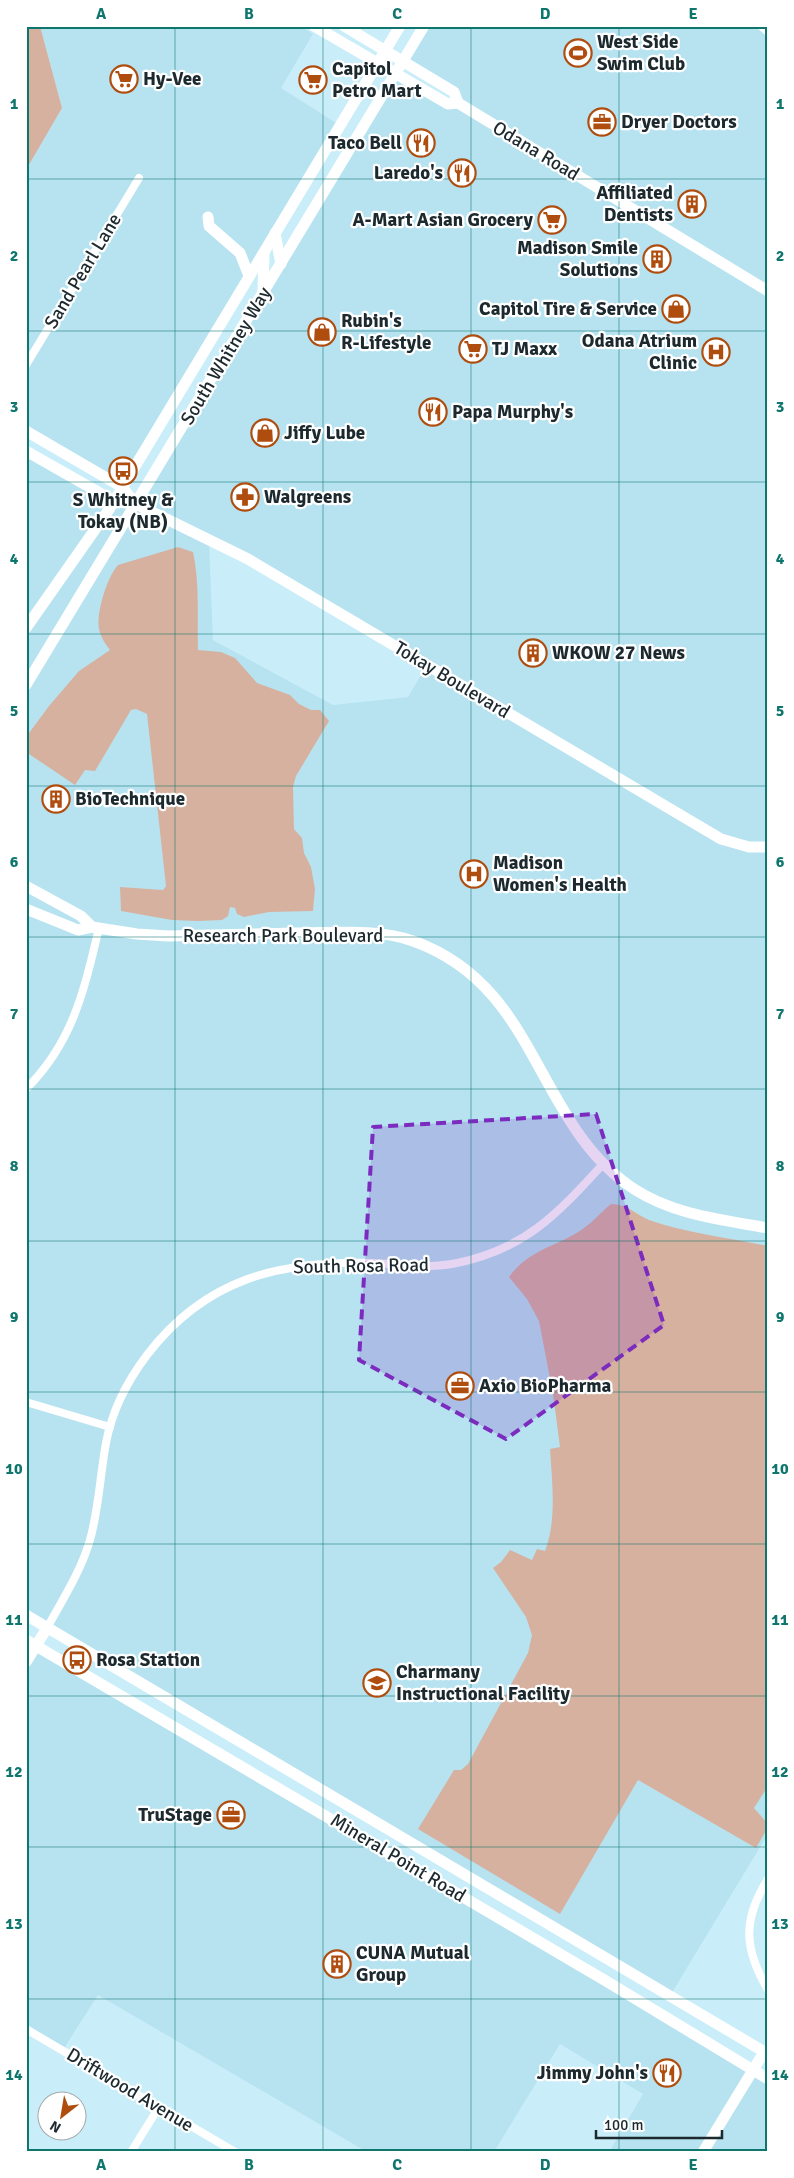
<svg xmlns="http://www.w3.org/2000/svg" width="794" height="2178" viewBox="0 0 794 2178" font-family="Signika,sans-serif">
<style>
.built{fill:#b7e3f1;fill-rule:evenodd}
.green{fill:#d7b19f}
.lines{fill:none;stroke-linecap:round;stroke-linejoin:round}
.street{stroke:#fff;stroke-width:8}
.secondary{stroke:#fff;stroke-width:11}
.marked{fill:#7b2cbf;fill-opacity:0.2;stroke:#7b2cbf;stroke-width:4;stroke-dasharray:10 6;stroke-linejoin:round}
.grid{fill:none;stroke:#0f766e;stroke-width:1;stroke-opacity:0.55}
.labels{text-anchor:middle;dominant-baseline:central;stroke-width:4.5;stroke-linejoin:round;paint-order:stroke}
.poi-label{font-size:19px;font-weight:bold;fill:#1c292e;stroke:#fff;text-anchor:start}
.street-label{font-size:19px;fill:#1c292e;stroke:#fff}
.neatline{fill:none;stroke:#0f766e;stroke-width:2}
.grid-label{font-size:16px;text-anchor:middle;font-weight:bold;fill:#0f766e}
</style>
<rect width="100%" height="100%" fill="#caeef9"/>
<g class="built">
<polygon points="40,26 300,26 313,34 281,88 341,126 122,487 26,431 26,170 62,108"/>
<path d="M424,26H768V1834L670,1996L26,1615V451L114,501L138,502L395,74L448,104L454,92L403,61ZM209,541L427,665L408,697L333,705L213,640Z"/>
<polygon points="36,1646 768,2079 768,2152 609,2152 643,2094 560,2044 494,2152 367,2152 98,1995 63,2050 26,2029 26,1662"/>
</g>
<g class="green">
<polygon points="26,26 40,26 62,108 26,170"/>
<path d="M178,547L193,552C200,585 197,616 198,650L221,652L235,658L257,683L290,695L299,704L311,710H320L329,721L296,776L293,787L294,829L302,838L304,853L311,867L315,889L313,911L269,912L244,917L237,914L235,908L230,907L228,916L222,920L198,921L172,920L121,911L120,887L163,890L166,886L147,714L136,709L131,710L95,771L85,770L75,785L26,752V737L49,706L79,671L110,650C105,643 101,638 99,629C96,613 107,577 118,565Z"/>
<path d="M611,1204C627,1204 635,1214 649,1220C687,1233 729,1238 768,1246V1786L754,1808L768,1824V1827L756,1848L638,1780L560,1914L418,1829L454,1770H461L468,1764L528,1653L532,1635L526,1617L493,1568L501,1562L510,1550L532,1560L537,1549L545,1551C557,1520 552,1482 550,1449L560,1447L553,1394L539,1321L527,1299L509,1277C530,1248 558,1247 584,1228C594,1221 601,1212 611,1204Z"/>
</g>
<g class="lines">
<g class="street">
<polyline points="761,26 768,32"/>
<polyline points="26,365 139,178"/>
<path d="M26,1089C73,1042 84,991 99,928"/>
<polyline points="26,1402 110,1427"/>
<path d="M47,1628C63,1599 81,1571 90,1540C99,1508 100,1475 106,1443C112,1411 128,1380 147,1355C206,1278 279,1261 372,1263C399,1264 431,1269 457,1263C526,1249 558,1213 603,1164"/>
<path d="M768,1879C742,1920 744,1949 768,1990"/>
<polyline points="26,2029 235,2152"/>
<polyline points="131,2152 159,2107"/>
</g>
<g class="secondary">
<polyline points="314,26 448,104 458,103 768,291"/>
<polyline points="344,26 454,92 458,103"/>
<polyline points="208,217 209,226 240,253 249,276"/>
<polyline points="275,233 281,264"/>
<polyline points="263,292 264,253"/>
<polyline points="26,431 122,487 136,504"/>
<polyline points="26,451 114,501 136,504 248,559 721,839 749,847 768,847"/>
<polyline points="26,628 110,508 400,26"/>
<polyline points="26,685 424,26"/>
<polyline points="26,886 81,916 92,927"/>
<path d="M26,909L78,930L92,927L137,934L168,936C211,935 254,934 297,933C335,933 376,928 413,941C540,986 534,1123 634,1189C674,1215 723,1220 768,1228"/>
<polyline points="26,1615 768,2054"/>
<polyline points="26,1640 606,1981 768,2079"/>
<polyline points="26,1662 47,1628"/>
<polyline points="703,2152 764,2052"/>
</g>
</g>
<path class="marked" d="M596,1114L664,1325L506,1439L359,1360L373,1127Z"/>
<path class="grid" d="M175,26V2152M323,26V2152M471,26V2152M619,26V2152M26,179H768M26,331H768M26,482H768M26,634H768M26,786H768M26,937H768M26,1089H768M26,1241H768M26,1392H768M26,1544H768M26,1696H768M26,1847H768M26,1999H768"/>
<defs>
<g id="stadium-ring" transform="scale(1.4375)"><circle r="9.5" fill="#fff" stroke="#af4d0f" stroke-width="1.5"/><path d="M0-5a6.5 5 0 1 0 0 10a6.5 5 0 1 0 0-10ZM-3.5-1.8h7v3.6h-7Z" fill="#af4d0f"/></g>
<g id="supermarket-ring" transform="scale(1.4375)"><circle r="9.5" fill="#fff" stroke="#af4d0f" stroke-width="1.5"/><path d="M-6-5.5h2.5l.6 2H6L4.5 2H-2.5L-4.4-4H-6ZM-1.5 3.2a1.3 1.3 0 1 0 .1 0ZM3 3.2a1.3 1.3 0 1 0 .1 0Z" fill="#af4d0f"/></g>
<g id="office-ring" transform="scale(1.4375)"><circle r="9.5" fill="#fff" stroke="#af4d0f" stroke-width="1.5"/><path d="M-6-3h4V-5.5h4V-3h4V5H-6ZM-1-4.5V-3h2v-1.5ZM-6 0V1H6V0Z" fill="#af4d0f"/></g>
<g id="restaurant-ring" transform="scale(1.4375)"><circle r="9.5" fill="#fff" stroke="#af4d0f" stroke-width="1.5"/><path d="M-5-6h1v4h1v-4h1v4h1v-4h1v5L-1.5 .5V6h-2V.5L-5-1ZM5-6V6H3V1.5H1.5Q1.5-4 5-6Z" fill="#af4d0f"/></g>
<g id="building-ring" transform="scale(1.4375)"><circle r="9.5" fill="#fff" stroke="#af4d0f" stroke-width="1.5"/><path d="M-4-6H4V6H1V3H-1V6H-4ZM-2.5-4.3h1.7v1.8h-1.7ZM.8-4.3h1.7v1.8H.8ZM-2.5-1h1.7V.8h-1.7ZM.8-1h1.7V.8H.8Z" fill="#af4d0f"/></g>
<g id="shop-ring" transform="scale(1.4375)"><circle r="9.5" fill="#fff" stroke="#af4d0f" stroke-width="1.5"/><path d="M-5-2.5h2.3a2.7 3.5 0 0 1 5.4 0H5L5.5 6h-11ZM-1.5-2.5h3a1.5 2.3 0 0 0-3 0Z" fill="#af4d0f"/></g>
<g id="hospital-ring" transform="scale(1.4375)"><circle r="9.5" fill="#fff" stroke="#af4d0f" stroke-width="1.5"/><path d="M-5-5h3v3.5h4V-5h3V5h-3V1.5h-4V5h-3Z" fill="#af4d0f"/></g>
<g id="bus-ring" transform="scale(1.4375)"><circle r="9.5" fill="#fff" stroke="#af4d0f" stroke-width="1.5"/><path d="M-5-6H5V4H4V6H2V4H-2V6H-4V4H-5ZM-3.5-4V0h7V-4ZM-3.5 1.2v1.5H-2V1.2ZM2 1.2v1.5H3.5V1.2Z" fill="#af4d0f"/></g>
<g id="pharmacy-ring" transform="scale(1.4375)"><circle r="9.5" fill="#fff" stroke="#af4d0f" stroke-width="1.5"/><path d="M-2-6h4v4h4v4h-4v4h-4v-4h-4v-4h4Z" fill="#af4d0f"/></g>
<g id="university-ring" transform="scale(1.4375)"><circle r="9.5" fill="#fff" stroke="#af4d0f" stroke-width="1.5"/><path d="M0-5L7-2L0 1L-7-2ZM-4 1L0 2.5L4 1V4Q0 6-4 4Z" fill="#af4d0f"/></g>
</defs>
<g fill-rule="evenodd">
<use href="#stadium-ring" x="578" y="53"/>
<use href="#supermarket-ring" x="124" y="79"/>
<use href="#supermarket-ring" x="313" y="80"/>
<use href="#office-ring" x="602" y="122"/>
<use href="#restaurant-ring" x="421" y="143"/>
<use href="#restaurant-ring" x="462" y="173"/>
<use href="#building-ring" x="692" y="204"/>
<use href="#supermarket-ring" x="552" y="220"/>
<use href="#building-ring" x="657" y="259"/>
<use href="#shop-ring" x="676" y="309"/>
<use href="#shop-ring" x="322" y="332"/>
<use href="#supermarket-ring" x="473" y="349"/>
<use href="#hospital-ring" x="716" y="352"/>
<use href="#restaurant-ring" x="433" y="412"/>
<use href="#shop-ring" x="265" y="433"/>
<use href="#bus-ring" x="123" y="471"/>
<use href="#pharmacy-ring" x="245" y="497"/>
<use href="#building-ring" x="533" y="653"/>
<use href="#building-ring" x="56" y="799"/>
<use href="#hospital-ring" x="474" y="874"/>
<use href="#office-ring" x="460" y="1386"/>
<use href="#bus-ring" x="77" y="1660"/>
<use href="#university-ring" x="377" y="1683"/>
<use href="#office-ring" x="231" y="1815"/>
<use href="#building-ring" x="337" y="1964"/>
<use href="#restaurant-ring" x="667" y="2073"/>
</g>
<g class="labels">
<g class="poi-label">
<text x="597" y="42">West Side<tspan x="597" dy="22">Swim Club</tspan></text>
<text x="332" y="69">Capitol<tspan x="332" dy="22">Petro Mart</tspan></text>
<text x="143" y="79">Hy-Vee</text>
<text x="621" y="122">Dryer Doctors</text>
<text x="402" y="143" text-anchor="end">Taco Bell</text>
<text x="443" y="173" text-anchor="end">Laredo's</text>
<text x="673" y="193" text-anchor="end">Affiliated<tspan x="673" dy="22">Dentists</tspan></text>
<text x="533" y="220" text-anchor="end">A-Mart Asian Grocery</text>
<text x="638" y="248" text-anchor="end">Madison Smile<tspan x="638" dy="22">Solutions</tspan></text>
<text x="657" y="309" text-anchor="end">Capitol Tire &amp; Service</text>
<text x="341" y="321">Rubin's<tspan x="341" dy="22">R-Lifestyle</tspan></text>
<text x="697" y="341" text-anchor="end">Odana Atrium<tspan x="697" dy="22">Clinic</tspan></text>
<text x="492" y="349">TJ Maxx</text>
<text x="452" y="412">Papa Murphy's</text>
<text x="284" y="433">Jiffy Lube</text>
<text x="264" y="497">Walgreens</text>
<text x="123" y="500" text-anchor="middle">S Whitney &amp;<tspan x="123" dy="22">Tokay (NB)</tspan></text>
<text x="552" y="653">WKOW 27 News</text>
<text x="75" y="799">BioTechnique</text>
<text x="493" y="863">Madison<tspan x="493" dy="22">Women's Health</tspan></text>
<text x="479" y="1386">Axio BioPharma</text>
<text x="96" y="1660">Rosa Station</text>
<text x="396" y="1672">Charmany<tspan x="396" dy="22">Instructional Facility</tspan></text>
<text x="212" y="1815" text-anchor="end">TruStage</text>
<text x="356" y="1953">CUNA Mutual<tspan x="356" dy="22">Group</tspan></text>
<text x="648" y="2073" text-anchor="end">Jimmy John's</text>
</g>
<g class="street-label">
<text transform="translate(536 151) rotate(31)">Odana Road</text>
<text transform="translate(83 271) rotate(-59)">Sand Pearl Lane</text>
<text transform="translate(226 356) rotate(-59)">South Whitney Way</text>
<text transform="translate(452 680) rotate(31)">Tokay Boulevard</text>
<text x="283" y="936">Research Park Boulevard</text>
<text transform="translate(361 1266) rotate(-1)">South Rosa Road</text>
<text transform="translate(398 1858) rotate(31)">Mineral Point Road</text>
<text transform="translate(130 2090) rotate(31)">Driftwood Avenue</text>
</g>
</g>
<rect width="794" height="2178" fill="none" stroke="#ffffff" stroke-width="55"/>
<g transform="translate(62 2116) rotate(211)"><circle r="24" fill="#ffffff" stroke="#a4a9ab"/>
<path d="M0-4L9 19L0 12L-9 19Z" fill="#af4d0f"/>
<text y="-8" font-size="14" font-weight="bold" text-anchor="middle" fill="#1c292e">N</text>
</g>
<path d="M596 2130v8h126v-8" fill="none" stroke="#1c292e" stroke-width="2.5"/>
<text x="604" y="2130" font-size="15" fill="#1c292e" stroke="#ffffff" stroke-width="4" paint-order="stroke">100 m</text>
<rect x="28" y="28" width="738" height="2122" class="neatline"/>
<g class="grid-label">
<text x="101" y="19">A</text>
<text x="249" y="19">B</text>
<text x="397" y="19">C</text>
<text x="545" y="19">D</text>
<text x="693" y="19">E</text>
<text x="14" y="109">1</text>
<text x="780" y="109">1</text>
<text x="14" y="261">2</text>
<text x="780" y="261">2</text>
<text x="14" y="412">3</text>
<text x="780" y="412">3</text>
<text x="14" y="564">4</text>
<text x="780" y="564">4</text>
<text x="14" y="716">5</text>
<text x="780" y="716">5</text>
<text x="14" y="867">6</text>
<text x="780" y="867">6</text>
<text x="14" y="1019">7</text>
<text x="780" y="1019">7</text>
<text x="14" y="1171">8</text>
<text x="780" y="1171">8</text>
<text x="14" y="1322">9</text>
<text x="780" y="1322">9</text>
<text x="14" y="1474">10</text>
<text x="780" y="1474">10</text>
<text x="14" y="1625">11</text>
<text x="780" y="1625">11</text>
<text x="14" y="1777">12</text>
<text x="780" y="1777">12</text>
<text x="14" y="1929">13</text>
<text x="780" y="1929">13</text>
<text x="14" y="2080">14</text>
<text x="780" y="2080">14</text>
<text x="101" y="2170">A</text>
<text x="249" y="2170">B</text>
<text x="397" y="2170">C</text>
<text x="545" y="2170">D</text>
<text x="693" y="2170">E</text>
</g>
</svg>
